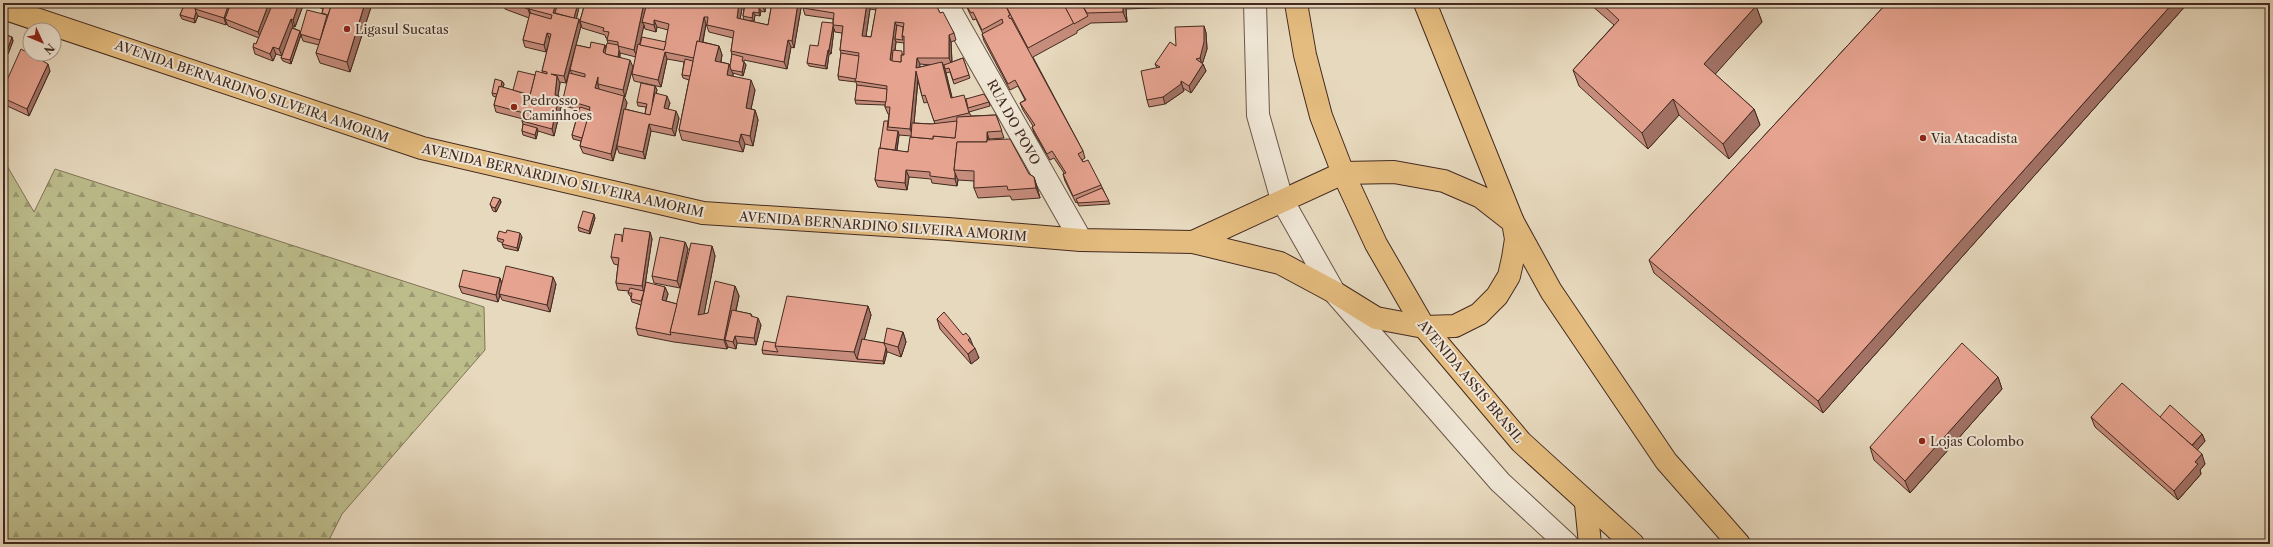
<svg xmlns="http://www.w3.org/2000/svg" width="2273" height="547" viewBox="0 0 2273 547" font-family="'Libre Caslon Text',serif">
<style>
.forest{fill:url(#forest-firs);stroke:#807456}
.lines{fill:none;stroke-linecap:round;stroke-linejoin:round}
.minor-casing{stroke:#6c5648;stroke-width:24}
.major-casing{stroke:#432a20;stroke-width:24}
.minor{stroke:#efe6d5;stroke-width:22}
.major{stroke:#e4bc7f;stroke-width:22}
.wall{fill:#c68c7c;stroke:#432a20;fill-rule:evenodd}
.shaded-wall{fill:#a17265;stroke:#432a20}
.building{fill:#e6a390;stroke:#432a20;fill-rule:evenodd}
.poi-dot{fill:#8f2418;stroke:#efe6d5;stroke-width:1.5}
.labels{text-anchor:middle;dominant-baseline:central;stroke-width:4;stroke-linejoin:round;paint-order:stroke}
.poi-label{font-size:13px;fill:#432a20;stroke:#efe6d5;text-anchor:start}
.street-label{font-size:13px;fill:#432a20;stroke:#efe6d5}
</style>
<defs>
<pattern id="forest-firs" width="22" height="20" patternUnits="userSpaceOnUse"><rect width="22" height="20" fill="#bdbd8c"/><path d="M5 1l3.5 6h-7zM16 11l3.5 6h-7z" fill="#9b9a72"/></pattern>
</defs>
<rect width="100%" height="100%" fill="#e7d9be"/>
<filter id="stains"><feTurbulence type="fractalNoise" baseFrequency=".005" numOctaves="4"/><feColorMatrix values="0 0 0 0 .2 0 0 0 0 .09 0 0 0 0 .02 0 0 0 .5 -.17"/></filter>
<radialGradient id="worn" r=".72"><stop offset=".6" stop-color="#630" stop-opacity="0"/><stop offset="1" stop-color="#630" stop-opacity=".3"/></radialGradient>
<polygon class="forest" points="3,159 34,212 55,169 484,307 485,350 342,514 327,544 3,544"/>
<g class="lines">
<g class="minor-casing">
<g id="minor">
<polyline points="946,3 1081,240"/>
<polyline points="1255,3 1258,115 1282,200 1334,292 1500,482 1567,544"/>
</g>
</g>
<g class="major-casing">
<g id="major">
<polyline points="1296,3 1305,55 1321,116 1343,173 1376,244 1424,327 1521,442 1633,544"/>
<polyline points="1425,3 1513,222 1551,291 1666,461 1739,544"/>
<polyline points="3,8 422,148 703,213 948,229 1081,240 1193,242 1280,263 1334,292 1376,318 1424,327 1455,326 1479,314 1497,296 1509,276 1513,258 1516,239 1513,222 1481,197 1444,181 1394,172 1343,173 1193,242"/>
<polyline points="1586,504 1590,544"/>
</g>
</g>
<use href="#minor" class="minor"/>
<use href="#major" class="major"/>
</g>
<g class="wall">
<polygon points="185,3 304,3 295,27 293,26 293,28 300,31 301,33 322,14 322,13 323,9 311,4 311,3 372,3 372,4 350,72 320,63 316,53 319,45 303,41 301,35 291,64 283,61 281,58 287,42 282,56 276,54 273,61 255,54 253,47 256,44 259,38 228,26 227,24 226,25 198,16 195,23 182,19 180,15"/>
<path d="M503,3H580L576,19L581,26L576,45L590,48L605,45L606,48L608,43L607,40V38H606L605,35L582,28L580,21L585,3H648L647,7L649,8L650,3H766L765,12L761,11L760,16L755,15L754,21L744,20L743,16L744,7L743,3L740,19L768,25L772,3H800L801,8L794,48L791,47L787,69L744,60V62L746,65L743,76L733,73V76L755,90L751,109L755,110L758,120L753,146L745,144L743,152L682,140L679,130L689,80L683,78L682,75L684,62L667,59L661,87L634,81L632,74L636,57L620,53V57L633,67L625,97H624L627,103L625,109L645,114L646,107L638,106L637,102L655,86L657,90L656,93L670,103L668,109L679,118L675,136L651,131L645,159L619,153L617,147L613,161L583,153L580,146L581,141L573,139L572,135L579,110L565,106L563,99L572,74L570,70L572,63L566,83L559,82L560,83L558,96L562,103L554,136L538,131L536,139L523,135L522,131L523,124L522,121L523,119L496,112L494,105L496,97L493,96L492,93L502,81L504,84L503,88L513,90L535,75L543,73L542,71L550,40L546,52L525,47L523,40L529,18L505,9ZM706,24L709,32L733,38L731,51L732,55L730,66L729,64L721,62L722,55L719,46L703,42ZM644,25L645,29L656,32L657,27L668,30L666,42L639,45Z"/>
<path d="M804,3H935L940,13L954,33L956,40L951,42L952,62L963,58L970,78L954,84L950,72L946,73L952,98L966,99L989,102L990,106L969,112L971,116L996,115L1004,138L989,139L990,140L1029,174L1034,177L1037,187L1040,198L1012,200L1010,196L978,198L974,188V181L958,180L957,186L932,183L931,179L909,177L907,190L878,187L875,180L880,148L888,122L889,114H888L885,107V105L856,104L855,100L857,86L856,82L839,80L838,76L841,53L840,50L842,33L835,32L834,29L831,54H829L827,69L809,66L807,63L833,23V19L805,15L803,8ZM870,9L876,10L871,37L866,36ZM896,42L904,43V55L895,50ZM920,64L930,65L919,67ZM918,81L922,96L924,103L928,102L935,124H931L914,123ZM899,135L911,136L908,152L897,151Z"/>
<polygon points="969,3 1207,3 1207,6 1126,9 1127,22 1091,23 1077,31 1077,33 1033,57 1083,151 1085,158 1082,160 1101,185 1110,204 1079,206 1077,202 1076,203 1065,181 1063,174 1064,173 1054,158 1050,160 1034,133 1032,127 1033,126 1023,110 1020,103 1025,100 1018,86 1010,90 984,41 982,34 983,34 976,19 973,20 969,12 966,5 969,4"/>
<polygon points="1590,3 1753,3 1756,6 1762,22 1715,74 1754,109 1760,125 1729,159 1679,115 1648,149 1579,86 1573,70 1614,25 1591,5"/>
<polygon points="1887,3 2188,3 1823,413 1654,273 1649,260"/>
<polygon points="1204,26 1206,33 1207,49 1202,64 1203,64 1206,71 1191,93 1183,88 1184,91 1165,104 1149,107 1147,100 1157,68 1155,64"/>
<polygon points="3,34 12,37 13,41 8,54 3,53 3,54"/>
<polygon points="50,71 29,116 3,104 3,89"/>
<polygon points="500,199 501,202 496,212 493,211 490,204"/>
<polygon points="595,218 590,234 579,231 578,227"/>
<polygon points="650,232 652,239 645,285 665,287 668,294 666,301 677,304 712,246 715,256 704,314 708,313 735,286 739,296 736,311 751,314 752,316 761,325 756,345 737,343 736,349 728,347 727,349 674,342 638,335 636,328 641,305 632,302 631,299 631,297 630,296 628,293 629,291 618,290 616,283 618,265 614,264 611,257 623,238"/>
<polygon points="522,237 518,251 504,248 502,244 503,243 498,241 497,238"/>
<polygon points="685,242 688,249 680,288 654,283 652,276"/>
<polygon points="500,278 502,284 556,284 550,312 502,300 500,295 498,302 462,293 459,286"/>
<polygon points="868,306 871,315 864,340 884,343 903,332 906,342 901,357 888,352 887,352 884,364 763,354 762,350 776,343"/>
<polygon points="937,319 973,346 979,358 971,364 940,329"/>
<polygon points="1998,377 2002,389 1910,493 1874,460 1870,447"/>
<polygon points="2091,417 2160,417 2202,434 2205,441 2197,450 2205,464 2200,470 2201,474 2178,500 2095,427"/>
</g>
<g class="shaded-wall">
<polygon points="229,3 234,3 225,19 227,24 226,25 224,18"/>
<polygon points="269,3 274,3 261,39 258,32"/>
<polygon points="299,3 304,3 295,27 293,20"/>
<polygon points="365,3 372,3 372,4 350,72 347,62"/>
<polygon points="529,3 535,3 529,9 532,16 531,18 528,9"/>
<polygon points="556,3 560,3 556,17 553,13"/>
<polygon points="578,3 580,3 575,25 573,21"/>
<polygon points="644,3 648,3 644,23 642,22 644,25 637,57 634,50"/>
<polygon points="739,3 743,3 739,25 737,18"/>
<polygon points="763,3 766,3 765,12 762,5"/>
<polygon points="798,3 800,3 801,8 794,48 792,41"/>
<polygon points="867,3 868,3 870,9 865,43 862,36"/>
<polygon points="1123,3 1124,3 1126,9 1127,22 1123,12"/>
<polygon points="2173,3 2188,3 1823,413 1818,401"/>
<polygon points="1756,6 1762,22 1710,80 1704,64"/>
<polygon points="759,7 761,11 760,16 759,13"/>
<polygon points="196,12 198,16 195,23 194,19"/>
<polygon points="753,12 755,15 754,21 752,18"/>
<polygon points="704,17 706,24 695,81 695,58"/>
<polygon points="291,19 293,26 282,56 279,49"/>
<polygon points="579,19 581,26 566,83 564,76"/>
<polygon points="654,20 657,27 656,32 654,25"/>
<polygon points="895,22 898,29 895,39 896,42 893,64 890,60"/>
<polygon points="833,26 834,29 831,54 829,50"/>
<polygon points="1204,26 1206,33 1207,49 1202,65 1200,58"/>
<polygon points="300,31 301,34 291,64 290,60"/>
<polygon points="547,33 550,40 546,52 544,45"/>
<polygon points="949,35 951,42 952,65 949,58"/>
<polygon points="12,37 13,41 8,54 7,51"/>
<polygon points="788,40 791,47 787,69 784,62"/>
<polygon points="605,45 607,52 607,56 603,52"/>
<polygon points="719,46 722,55 719,71 715,61"/>
<polygon points="273,47 276,54 273,61 270,54"/>
<polygon points="619,50 620,53 619,63 618,60"/>
<polygon points="828,50 829,54 827,69 825,66"/>
<polygon points="665,52 667,59 661,87 658,80"/>
<polygon points="917,58 920,64 919,75 916,68"/>
<polygon points="630,60 633,67 625,97 623,90"/>
<polygon points="744,62 746,65 743,76 742,72"/>
<polygon points="942,62 945,69 954,105 951,98"/>
<polygon points="48,64 50,71 29,116 27,109"/>
<polygon points="729,64 733,74 731,85 727,75"/>
<polygon points="1203,64 1206,71 1191,93 1189,86"/>
<polygon points="916,71 918,78 913,136 910,129"/>
<polygon points="557,76 560,83 557,102 555,95"/>
<polygon points="598,77 598,84 599,89 598,95 595,88"/>
<polygon points="751,80 755,90 749,118 746,108"/>
<polygon points="502,81 504,84 500,98 499,94"/>
<polygon points="1181,81 1183,88 1184,91 1165,104 1163,97"/>
<polygon points="655,86 657,90 653,109 652,105"/>
<polygon points="559,96 562,103 554,136 552,129"/>
<polygon points="624,96 627,103 613,161 611,154"/>
<polygon points="667,96 670,103 666,115 664,108"/>
<polygon points="1673,99 1679,115 1648,149 1642,133"/>
<polygon points="1754,109 1760,125 1729,159 1723,144"/>
<polygon points="755,110 758,120 753,146 750,136"/>
<polygon points="676,111 679,118 675,136 672,129"/>
<polygon points="649,124 651,131 645,159 643,152"/>
<polygon points="537,128 538,131 536,139 535,135"/>
<polygon points="898,131 899,135 896,155 894,157"/>
<polygon points="987,132 989,139 990,152 988,145"/>
<polygon points="741,134 745,144 743,152 739,142"/>
<polygon points="906,170 909,177 907,190 905,183"/>
<polygon points="955,173 958,180 957,186 955,179"/>
<polygon points="1034,177 1037,187 1040,198 1036,188"/>
<polygon points="500,199 501,202 496,212 495,208"/>
<polygon points="594,214 595,218 590,234 589,231"/>
<polygon points="650,232 652,239 644,292 642,286"/>
<polygon points="520,233 522,237 518,251 517,248"/>
<polygon points="685,242 688,249 680,288 677,281"/>
<polygon points="712,246 715,256 702,325 698,315"/>
<polygon points="553,277 556,284 550,312 547,305"/>
<polygon points="500,278 502,285 499,294 500,295 498,302 496,295"/>
<polygon points="735,286 739,296 729,341 725,340 728,347 727,349 724,340"/>
<polygon points="665,287 668,294 664,307 662,300"/>
<polygon points="868,306 871,315 859,359 857,359 854,352"/>
<polygon points="758,318 761,325 756,345 754,338"/>
<polygon points="903,332 906,342 901,357 898,347"/>
<polygon points="735,336 737,343 736,349 733,342"/>
<polygon points="970,338 974,348 968,340"/>
<polygon points="886,348 887,352 884,364 883,361"/>
<polygon points="975,348 979,358 971,364 968,354"/>
<polygon points="1998,377 2002,389 1910,493 1905,481"/>
<polygon points="2202,434 2205,441 2194,454 2191,447"/>
<polygon points="2202,454 2205,464 2200,470 2201,474 2178,500 2174,491 2195,462"/>
</g>
<g class="building">
<polygon points="185,3 198,3 195,9 196,12 194,19 180,15"/>
<polygon points="198,3 229,3 224,18 195,9"/>
<polygon points="231,3 269,3 258,32 225,19"/>
<polygon points="273,3 299,3 293,20 291,19 279,49 273,47 270,54 253,47 254,43 256,44"/>
<polygon points="316,3 332,3 328,15 322,13 324,6"/>
<polygon points="332,3 365,3 347,62 316,53"/>
<polygon points="512,3 529,3 528,9"/>
<polygon points="531,3 556,3 553,13 579,19 564,76 551,74 557,76 555,95 559,96 552,129 522,121 524,113 494,105 499,86 530,95 536,71 547,74 547,72 542,71 551,34 547,33 544,45 523,40 530,13 551,19 552,15 529,9"/>
<polygon points="558,3 578,3 574,18 555,13"/>
<polygon points="585,3 644,3 634,50 618,46 618,42 607,40 609,32 603,31 604,28 580,21"/>
<polygon points="650,3 739,3 737,18 768,25 772,3 798,3 792,41 788,40 784,62 731,51 734,31 707,25 708,17 704,17 699,42 697,41 694,58 665,52 658,80 632,74 638,44 664,50 669,24 654,20 654,25 642,22 646,7 649,8"/>
<polygon points="753,3 763,3 762,5"/>
<path d="M804,3H867L862,36L871,37L877,3H875H935L940,13L943,12L954,33L949,35V58H917L916,68L942,62L951,98L964,95L969,113L934,121L925,95L922,96L916,71L910,129L888,127L890,107H885L887,86L855,81L859,53L840,50L843,26L833,25L834,13L803,8ZM895,22L904,23L902,37L904,36V55H901V62L890,60Z"/>
<polygon points="971,3 1011,3 1006,6 1010,15 1008,16 1010,19 1011,18 1083,151 1078,154 1083,162 1088,160 1101,185 1073,196 1063,174 1066,173 1052,151 1047,154 1032,127 1035,125 1020,103 1026,100 1015,80 1008,84 982,34 1003,23 1002,19 982,30 973,12 971,13 966,5"/>
<polygon points="1011,3 1063,3 1074,23 1028,48 1006,6"/>
<polygon points="1063,3 1081,3 1088,16 1074,24"/>
<polygon points="1081,3 1123,3 1123,12 1087,13"/>
<polygon points="1601,3 1753,3 1756,6 1704,64 1754,109 1723,144 1673,99 1642,133 1573,70 1619,20"/>
<polygon points="1887,3 2173,3 1818,401 1649,260"/>
<polygon points="745,5 759,7 759,13 753,12 752,18 743,16"/>
<polygon points="307,10 327,15 320,40 300,34"/>
<polygon points="822,22 833,23 833,26 829,50 828,50 825,66 807,63 810,45 818,46"/>
<polygon points="897,25 903,27 902,37 903,40 895,39"/>
<polygon points="1204,26 1204,42 1200,58 1196,59 1203,64 1189,86 1181,81 1181,84 1163,97 1147,100 1141,71 1160,67 1155,64 1170,42 1176,46 1175,27"/>
<polygon points="292,28 300,31 290,60 281,58"/>
<polygon points="3,34 12,37 7,51 3,50"/>
<polygon points="642,37 666,42 664,50 640,45"/>
<polygon points="697,41 719,46 715,61 729,64 727,75 751,80 746,108 755,110 750,136 741,134 739,142 679,130"/>
<polygon points="591,42 605,45 603,52 606,54 630,60 623,90 598,84 598,77 595,88 624,96 611,154 580,146 590,107 563,99 569,73 585,77 585,74 570,70 576,45 590,48"/>
<polygon points="607,43 618,45 619,50 618,57 606,54 605,53"/>
<polygon points="21,49 48,64 27,109 3,98 3,89"/>
<polygon points="893,50 902,51 902,55 901,55 901,62 892,61"/>
<polygon points="841,53 859,56 856,79 838,76"/>
<polygon points="732,54 743,57 742,61 744,62 742,72 731,70 730,66"/>
<polygon points="963,58 969,75 953,80 949,68 945,69 944,65"/>
<polygon points="685,59 693,61 690,76 682,75"/>
<polygon points="518,71 535,75 530,95 513,90"/>
<polygon points="495,79 502,81 501,87 499,86 497,94 492,93"/>
<polygon points="641,83 655,86 652,105 653,105 650,115 645,114 647,104 637,102"/>
<polygon points="857,85 887,89 886,102 855,100"/>
<polygon points="655,93 667,96 664,108 676,111 672,129 649,124 643,152 617,146 624,109 650,115"/>
<polygon points="984,94 989,102 968,108 966,99"/>
<polygon points="580,107 590,110 582,138 572,135"/>
<polygon points="996,115 1002,131 987,132 987,142 957,142 954,170 955,173 955,179 930,176 930,172 906,170 905,183 875,180 879,148 908,152 910,137 933,139 933,136 955,138 957,117"/>
<polygon points="884,121 888,121 887,130 898,131 895,150 880,148"/>
<polygon points="957,121 955,138 933,136 933,139 911,137 912,123 931,124"/>
<polygon points="523,124 537,128 535,135 522,131"/>
<polygon points="1010,139 1029,174 1034,177 1036,188 1008,190 1007,186 974,188 974,171 954,170 957,142 987,142 987,140"/>
<polygon points="1102,188 1109,201 1078,203 1076,199"/>
<polygon points="493,197 500,199 495,208 492,207 490,204"/>
<polygon points="583,211 594,214 589,231 578,227"/>
<polygon points="624,228 650,232 642,286 616,283 619,258 611,257 615,234 622,235 622,242"/>
<polygon points="507,230 520,233 517,248 502,244 504,240 497,238 499,231 506,233"/>
<polygon points="660,237 685,242 677,281 652,276"/>
<polygon points="691,243 712,246 698,315 708,313 715,281 735,286 724,340 670,332"/>
<polygon points="506,266 553,277 547,305 499,294"/>
<polygon points="463,270 500,278 496,295 459,286"/>
<polygon points="646,282 665,287 662,300 677,304 670,332 671,335 636,328"/>
<polygon points="630,288 644,291 641,301 631,299 632,293 628,293"/>
<polygon points="787,296 868,306 854,352 775,346"/>
<polygon points="732,310 751,314 751,316 758,318 754,338 735,336 733,342 725,340"/>
<polygon points="944,312 963,335 966,333 970,338 968,340 975,348 968,354 937,319"/>
<polygon points="887,328 903,332 898,347 884,343"/>
<polygon points="862,339 884,343 886,348 883,361 857,359"/>
<polygon points="764,341 776,343 775,346 778,352 762,350"/>
<polygon points="1962,343 1998,377 1905,481 1870,447"/>
<polygon points="2122,383 2202,454 2195,462 2198,464 2174,491 2091,417"/>
<polygon points="2170,405 2202,434 2192,445 2160,417"/>
<polygon points="1998,542 2012,544 1997,544"/>
</g>
<g class="poi-dot">
<circle cx="347" cy="29" r="4"/>
<circle cx="514" cy="107" r="4"/>
<circle cx="1923" cy="138" r="4"/>
<circle cx="1922" cy="441" r="4"/>
</g>
<g class="labels">
<g class="poi-label">
<text x="355" y="29">Ligasul Sucatas</text>
<text x="522" y="100">Pedrosso<tspan x="522" dy="15">Caminhões</tspan></text>
<text x="1931" y="138">Via Atacadista</text>
<text x="1930" y="441">Lojas Colombo</text>
</g>
<g class="street-label">
<text transform="translate(252 91) rotate(19)">AVENIDA BERNARDINO SILVEIRA AMORIM</text>
<text transform="translate(1014 122) rotate(61)">RUA DO POVO</text>
<text transform="translate(563 180) rotate(13)">AVENIDA BERNARDINO SILVEIRA AMORIM</text>
<text transform="translate(883 226) rotate(4)">AVENIDA BERNARDINO SILVEIRA AMORIM</text>
<text transform="translate(1471 381) rotate(50)">AVENIDA ASSIS BRASIL</text>
</g>
</g>
<rect width="2273" height="547" fill="none" stroke="#e7d9be" stroke-width="16"/>
<rect x="4" y="4" width="2265" height="539" fill="none" stroke="#432a20" stroke-width="2"/>
<rect x="8" y="8" width="2257" height="531" fill="none" stroke="#432a20"/>
<g transform="translate(42 42) rotate(134)"><circle r="19" fill="#efe6d5" stroke="#aa9b8d"/>
<path d="M0-3L7 15L0 10L-7 15Z" fill="#8f2418"/>
<text y="-6" font-size="11" font-weight="bold" text-anchor="middle" fill="#432a20">N</text>
</g>
<rect width="100%" height="100%" filter="url(#stains)"/>
<rect width="100%" height="100%" fill="url(#worn)"/>
</svg>
